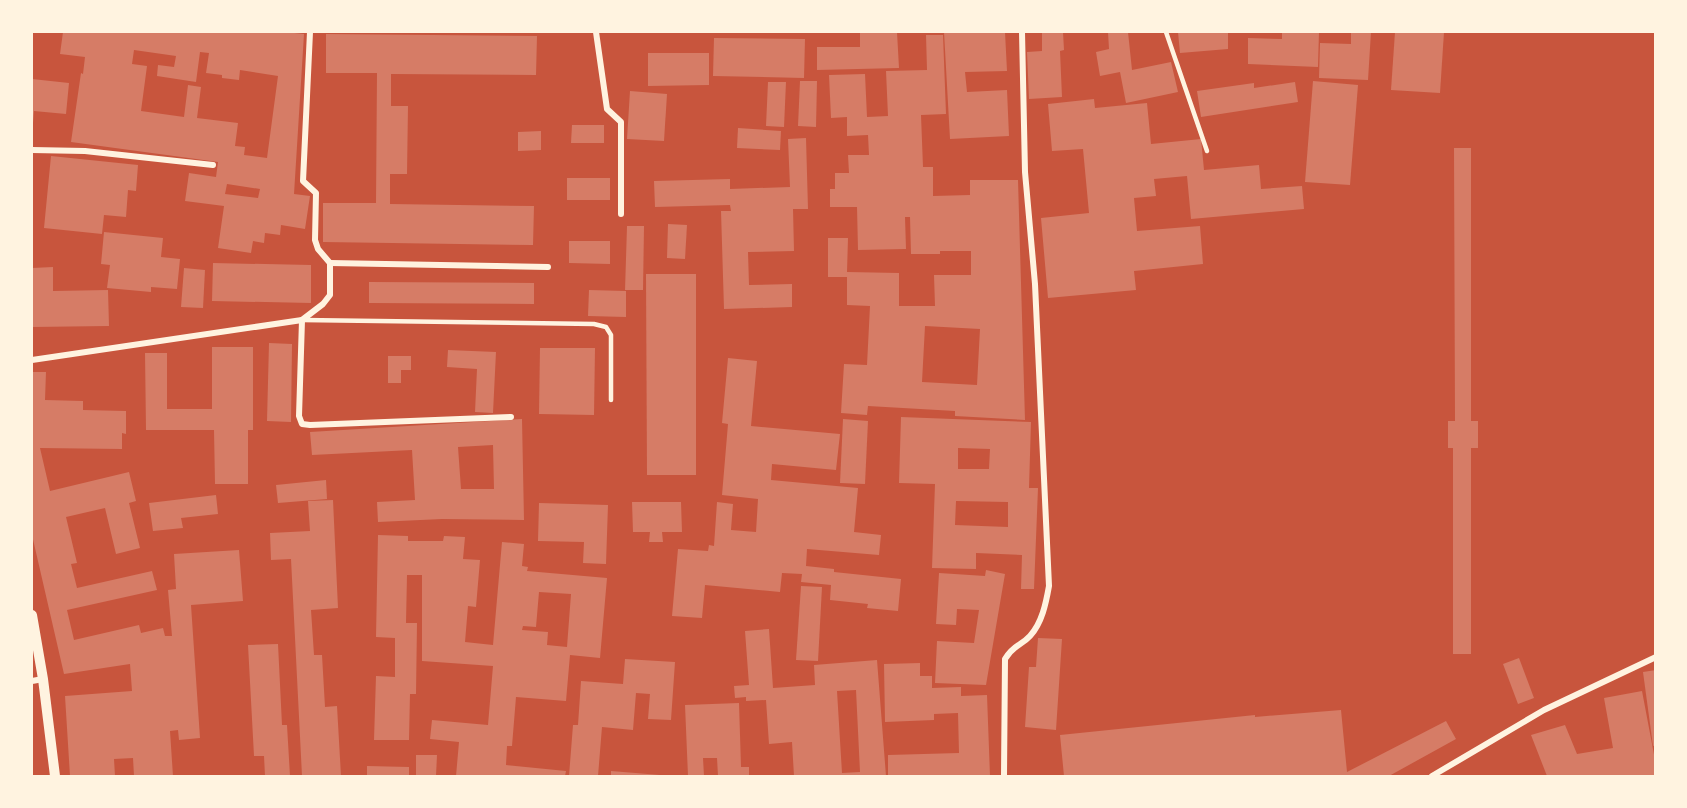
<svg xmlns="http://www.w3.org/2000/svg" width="1687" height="808" viewBox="0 0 1687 808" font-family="Karla,sans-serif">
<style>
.building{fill:#d67c66;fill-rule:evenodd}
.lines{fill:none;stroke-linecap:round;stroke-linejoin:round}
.service{stroke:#fff3e0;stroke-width:4.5}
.minor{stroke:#fff3e0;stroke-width:6}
.tertiary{stroke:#fff3e0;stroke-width:10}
</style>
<rect width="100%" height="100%" fill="#c8553d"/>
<g class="building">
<path d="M63,32H285L304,34L294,194L310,196L305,229L281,225L280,235L265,233L264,243L253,241L251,253L218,248L224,206L185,201L189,173L216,177L218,162L71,142L81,73L83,74L85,57L60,54ZM134,50L176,56L174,67L158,65L157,76L196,82L200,52L209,53L206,73L222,75V78L239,80L240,70L278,76L267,158L244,155L245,147L235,146L238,123L197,118L201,87L188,85L184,117L141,111L147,66L132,64ZM227,184L260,189L258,198L225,194Z"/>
<polygon points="860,32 897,32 899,68 817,70 817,47 860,47"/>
<polygon points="944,32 1005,32 1007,71 965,72 967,92 1007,90 1009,136 950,139"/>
<polygon points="1042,32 1063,32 1064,50 1060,51 1062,97 1029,99 1027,52 1042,51"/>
<polygon points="1108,32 1128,32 1132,70 1171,62 1178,92 1126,103 1120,72 1100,76 1096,52 1109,49"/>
<polygon points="1178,32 1228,32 1228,49 1180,53"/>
<polygon points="1282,32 1319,32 1318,67 1248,64 1248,38 1282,39"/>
<polygon points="1351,32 1371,32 1368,80 1319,78 1320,43 1351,44"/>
<polygon points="1395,32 1444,32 1440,93 1391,90"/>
<polygon points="326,34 537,36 536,75 391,74 391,106 408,106 407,174 390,174 390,204 534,206 533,245 323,242 323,203 376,203 377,73 326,73"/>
<path d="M926,35H943L946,114L921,115L923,167H933V196L970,195V180H1018L1025,420L955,416V411L868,406L867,415L841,413L844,364L867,365L870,306L847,305V277H828V238H848L847,272L899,273V306H935L934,275H971V251H940V254H911L910,217H905L906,249L858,250L857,207H830V189H835V173H849L848,155H869L868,135L847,136V117L831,118L829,75L865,74L867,117L888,116L886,71L927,70ZM925,326L980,329L977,385L922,382Z"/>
<polygon points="714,38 805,39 804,78 713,76"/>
<polygon points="648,53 709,53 709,85 648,86"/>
<polygon points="32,79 69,83 66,114 34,111 33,123 32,123"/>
<polygon points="800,81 817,81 816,127 798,126"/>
<polygon points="1313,81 1358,85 1350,185 1305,182"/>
<polygon points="768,82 786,82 784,127 766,126"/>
<polygon points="1295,82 1298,102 1201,117 1197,91 1254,83 1254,88"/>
<polygon points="630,91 667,94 664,141 627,139"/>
<polygon points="1094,99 1095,108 1147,103 1151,144 1201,139 1204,170 1259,165 1261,189 1302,186 1304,209 1191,219 1187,176 1154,179 1156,196 1134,198 1137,231 1200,226 1203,264 1134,271 1136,290 1048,298 1041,218 1089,213 1083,149 1052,151 1048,104"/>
<polygon points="572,125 604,125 604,143 571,143"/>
<polygon points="738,128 781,131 780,150 737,148"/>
<polygon points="541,131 541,150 518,151 518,132"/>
<polygon points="806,138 808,209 793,209 794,251 748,252 749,285 792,284 792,307 724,309 721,211 731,211 730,205 655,207 654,181 730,179 730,189 790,187 788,139"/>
<polygon points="1454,148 1471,148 1471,421 1478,421 1478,448 1471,448 1471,654 1453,654 1453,448 1448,448 1448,421 1455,421"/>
<polygon points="51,156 138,165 136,191 128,190 126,217 104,215 102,234 44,228"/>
<rect x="567" y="178" width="43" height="22"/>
<polygon points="668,224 687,225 685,259 667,258"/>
<polygon points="627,226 644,226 643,290 625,290"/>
<polygon points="104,232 163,238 161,257 180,259 177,289 151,287 151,292 107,288 110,265 101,264"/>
<polygon points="569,241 610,241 610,264 569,263"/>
<polygon points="213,263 311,265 311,303 212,301"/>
<polygon points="53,267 53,291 108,290 109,326 32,327 32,268"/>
<polygon points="184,268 205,270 203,308 181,307"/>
<polygon points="646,274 696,274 696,475 647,475"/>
<polygon points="369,282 534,283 534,304 369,303"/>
<polygon points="589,290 626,291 626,317 588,316"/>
<polygon points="269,343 292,344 291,422 267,421"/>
<polygon points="212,347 253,347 253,430 248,430 248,484 215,484 214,430 146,430 145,353 167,353 167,409 212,409"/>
<polygon points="540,348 595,348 594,415 539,414"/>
<polygon points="448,350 496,352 493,413 475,412 477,369 447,367"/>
<polygon points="388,356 411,356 411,370 401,370 401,383 388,383"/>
<polygon points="728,358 757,361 751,426 840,434 836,470 772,464 771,480 858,488 854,532 881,535 879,555 807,549 806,566 834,569 834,572 901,579 898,611 867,608 868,604 830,600 831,585 801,582 802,574 782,573 780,592 705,585 702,618 672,616 678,549 708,551 709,545 714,546 717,502 733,504 731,530 756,532 758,499 722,495 728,424 722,423"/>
<polygon points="32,372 46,372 45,400 83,401 83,410 126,411 126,434 122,433 122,449 40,448 50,491 129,472 136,501 129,503 140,548 116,554 105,508 66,517 77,563 71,564 77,588 152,571 157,590 67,610 74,640 139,625 141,633 163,628 165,636 172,636 168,590 176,589 174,554 239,550 243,601 191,605 200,738 179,740 178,730 170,731 173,776 134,776 133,758 114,759 115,776 70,776 65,696 132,691 130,664 64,674 32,535"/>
<path d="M901,417L1031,422L1029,488H1038L1034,589H1021L1022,555L976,553V569L932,568L935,484L899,483ZM958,448L990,449L989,469H958ZM956,501L1008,502V527L955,525Z"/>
<path d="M522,419L524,520L442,519L378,522L377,502L415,500L412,450L312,455L310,432ZM493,445L494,489H461L458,447Z"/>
<polygon points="843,419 868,421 865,484 840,483"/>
<polygon points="326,480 327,499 278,503 276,485"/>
<polygon points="216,495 218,514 181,518 183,528 153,531 149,503"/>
<polygon points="333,500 338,608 311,610 314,655 322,655 325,707 337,706 341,776 302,776 291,559 271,560 270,533 310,531 308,501"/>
<polygon points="632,502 681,502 682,532 662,532 663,542 649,542 650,532 633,532"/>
<polygon points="539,503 608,505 606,564 583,563 584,542 538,541"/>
<path d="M378,535L408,536V541H443L444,536L465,537L463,559L480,560L476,607L468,606L465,642L493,645L502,542L524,544L522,566L528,567L527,571L607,578L600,658L570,655L566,701L516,697L512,746H507L506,765L566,771L565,776H456L459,742L430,739L432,720L488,725L493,666L422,661V575H407L406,623H417L416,694H410L409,740H374L376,676L395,677V638L376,637ZM539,592L571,594L567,647L547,645L548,632L522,630L523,626L536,627Z"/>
<polygon points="986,570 1005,574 986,685 935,683 937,641 974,643 979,610 957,609 956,625 936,624 939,573 985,576"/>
<polygon points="801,586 822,587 818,661 796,660"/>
<path d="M769,629L773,688L815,685L814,665L877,660L886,776H794L792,742L769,744L766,700L746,701V697L735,698L734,686L749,685L745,631ZM856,690L860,772L842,773L837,691Z"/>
<polygon points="1038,638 1062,639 1056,730 1025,727 1029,667 1036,667"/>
<polygon points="278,644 282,725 287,725 290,776 265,776 264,756 254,756 248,645"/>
<polygon points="1519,658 1534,698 1518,704 1503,664"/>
<polygon points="625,659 675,662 671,720 648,719 650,694 636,693 633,730 602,727 598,776 569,776 573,725 578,725 581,681 623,684"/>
<polygon points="920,663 920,676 932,676 932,688 961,687 961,696 987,695 990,776 888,776 888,755 959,753 958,713 934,714 934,720 885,722 884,664"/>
<polygon points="1656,670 1656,745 1653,746 1643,672"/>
<polygon points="1642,691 1656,765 1656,776 1547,776 1531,735 1565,725 1577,754 1613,748 1604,698"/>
<polygon points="739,703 741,767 749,767 749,776 718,776 717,758 703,758 704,776 688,776 685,705"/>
<polygon points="1341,710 1347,772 1446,721 1456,739 1389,776 1064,776 1060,735 1255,715 1255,717"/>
<polygon points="416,755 437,755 436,776 416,776"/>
<polygon points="367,766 409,767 409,776 367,776"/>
<polygon points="611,771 660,775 660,776 611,776"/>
</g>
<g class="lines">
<g class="service">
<polyline points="1166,32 1207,151"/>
<polyline points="302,320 594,324 606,327 611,335 611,400"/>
</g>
<g class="minor">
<polyline points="596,32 607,109 621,122 621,214"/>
<polyline points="32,150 85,151 213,165"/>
<polyline points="330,263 548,267"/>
<polyline points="302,320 299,416 302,424 310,425 511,417"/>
<polyline points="32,360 302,320 323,304 330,295 330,263 318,249 315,240 316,193 303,181 310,32"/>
<polyline points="32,681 43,679"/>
<path d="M1004,776L1005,659C1014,644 1021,646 1030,636C1042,623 1046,603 1049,586L1035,284L1025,172L1022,32"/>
<polyline points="1432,776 1544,710 1656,657"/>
</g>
<polyline class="tertiary" points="32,615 43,679 55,776"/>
</g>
<rect width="1687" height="808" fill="none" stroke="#fff3e0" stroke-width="66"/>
</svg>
